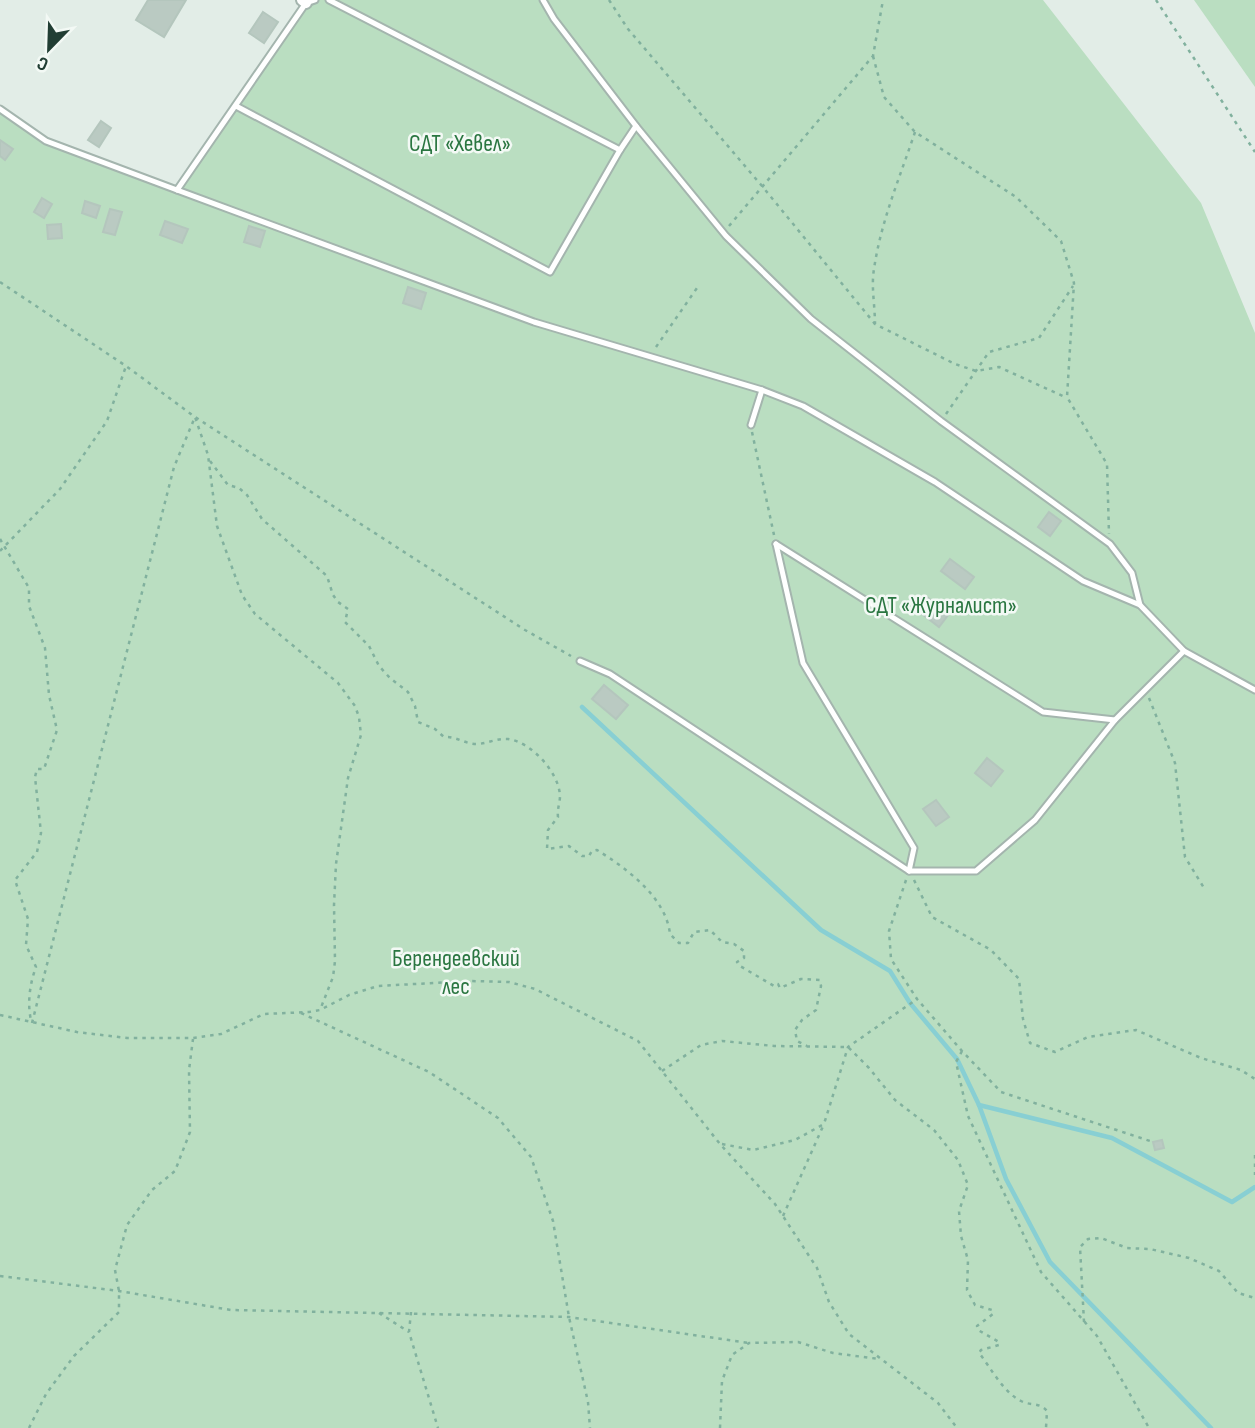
<svg xmlns="http://www.w3.org/2000/svg" width="1255" height="1428" viewBox="0 0 1255 1428" font-family="'Sofia Sans Condensed',sans-serif">
<style>
.green{fill:#badec1}
.lines{fill:none;stroke-linecap:round;stroke-linejoin:round}
.stream{stroke:#88cfd3;stroke-width:4.5}
.building{fill:#bacac2;stroke:#b4c6bd;stroke-width:2}
.lane-casing{stroke:#a4b5ae;stroke-width:9}
.street-casing{stroke:#a4b5ae;stroke-width:14}
.path{stroke:#81b19e;stroke-width:2.5;stroke-dasharray:3.5 5;stroke-linecap:butt}
.lane{stroke:#fff;stroke-width:5}
.street{stroke:#fff;stroke-width:10}
.labels{text-anchor:middle;dominant-baseline:central;stroke-width:5;stroke-linejoin:round;paint-order:stroke}
.park-label{font-size:24px;fill:#2a7641;stroke:#f3f9f5}
</style>
<rect width="100%" height="100%" fill="#e2ede7"/>
<g class="green">
<polygon points="302,0 1043,0 1201,203 1255,333 1255,1428 0,1428 0,109 46,141 177,190 306,3"/>
<polygon points="1194,0 1255,0 1255,87"/>
</g>
<g class="lines">
<g class="stream">
<polyline points="582,707 821,930 890,971 910,1003 957,1059 979,1105 1006,1179 1050,1262 1211,1428"/>
<polyline points="979,1105 1112,1138 1232,1202 1255,1187"/>
</g>
</g>
<g class="building">
<polygon points="148,0 186,0 164,37 136,20"/>
<polygon points="263,12 278,22 264,43 249,33"/>
<polygon points="101,121 111,128 99,147 88,140"/>
<polygon points="0,140 13,149 5,160 0,156"/>
<polygon points="42,198 52,204 44,218 34,212"/>
<polygon points="85,201 100,206 96,218 82,213"/>
<polygon points="110,209 122,212 115,235 103,232"/>
<polygon points="165,221 188,229 182,243 160,235"/>
<polygon points="61,224 62,238 48,239 47,225"/>
<polygon points="249,226 265,231 260,247 244,242"/>
<polygon points="408,287 426,293 421,309 403,303"/>
<polygon points="1049,512 1061,521 1050,536 1038,527"/>
<polygon points="950,559 974,577 965,589 941,571"/>
<polygon points="927,597 949,614 939,627 917,610"/>
<polygon points="604,685 628,705 616,719 592,699"/>
<polygon points="987,758 1003,771 991,786 975,773"/>
<polygon points="936,800 949,817 936,826 923,809"/>
<polygon points="1162,1140 1164,1148 1155,1150 1153,1142"/>
</g>
<g class="lines">
<g class="lane-casing">
<g id="lane">
<polyline points="329,0 620,150"/>
<polyline points="543,0 554,19 636,126 726,236 811,319 941,421 1110,544 1132,573 1140,605"/>
<polyline points="236,106 550,272 620,150 636,126"/>
<polyline points="0,109 46,141 177,190 534,322 762,390 803,406 935,482 1083,581 1140,605 1184,651 1255,690"/>
<polyline points="177,190 306,3 315,0"/>
<polyline points="751,425 762,390"/>
<polyline points="776,544 803,663 914,848 909,871 976,871 1035,820 1115,720 1184,651"/>
<polyline points="776,544 1043,712 1115,720"/>
<polyline points="580,661 610,674 909,871"/>
</g>
</g>
<g class="street-casing">
<polyline id="street" points="302,0 306,3"/>
</g>
<g class="path">
<polyline points="609,0 628,29 762,186 875,324"/>
<polyline points="1156,0 1255,152"/>
<polyline points="873,56 884,97 915,132 1016,197 1061,241 1074,283 1067,397 1107,464 1109,534"/>
<path d="M915,132C900,177 881,221 874,269C871,286 875,306 875,324L955,364L976,371L999,367L1065,397"/>
<polyline points="729,226 873,56 883,0"/>
<polyline points="0,282 126,366 195,417 525,630 571,656"/>
<polyline points="656,347 697,288"/>
<polyline points="946,414 989,352 1039,338 1073,286"/>
<polyline points="752,432 774,535"/>
<path d="M210,461L228,485L239,488L247,495L262,519L327,576L333,595L338,602L348,609L345,622L369,646L379,666L390,678L408,692L415,706L418,722L435,729L444,737C456,736 465,744 476,744C487,744 496,738 508,739C531,742 559,772 560,796C560,803 557,809 558,817L548,830L547,849L569,846L582,856H589L592,851L597,850C626,868 666,897 670,934L679,943H688L694,932L710,930L722,942L734,944L744,951V958L737,962L740,966L774,986L778,984L780,988L801,979L820,980L821,986L816,1010L802,1020L795,1030L797,1041L807,1046"/>
<path d="M0,539L29,588V606L45,648L49,695L57,730L44,769H37L35,777L41,833L37,852L15,880L28,919L26,945L36,967C30,983 27,1003 31,1020"/>
<polyline points="0,551 60,489 107,421 126,366"/>
<polyline points="1149,698 1175,763 1185,857 1204,888"/>
<polyline points="906,880 889,931 891,959 917,999 962,1051 1001,1092 1153,1142"/>
<polyline points="914,880 932,917 991,950 1019,979 1023,1019 1030,1043 1055,1052 1088,1037 1136,1030 1201,1058 1241,1070 1255,1079"/>
<polyline points="301,1013 429,1072 498,1118 531,1157 553,1221 569,1317 588,1402 590,1428"/>
<polyline points="0,1015 77,1032 127,1038 193,1038 221,1034 264,1014 309,1012 320,1010 349,995 378,986 470,981 509,982 535,989 638,1041 720,1144 775,1204 817,1268 829,1302 849,1334 938,1403 957,1428"/>
<polyline points="32,1023 174,467 195,417 208,455 217,526 242,595 255,614 338,683 355,706 359,717 361,735 348,778 336,864 334,905 335,961 333,977 320,1010"/>
<polyline points="962,1051 956,1062 968,1116 1041,1272 1097,1336 1149,1428"/>
<path d="M662,1071L701,1045L722,1041L774,1046L848,1047L869,1068L895,1100L934,1130L958,1160L968,1185L959,1211L961,1236L968,1260L967,1290L975,1305L992,1310L993,1314L977,1326L978,1330L999,1342V1345L981,1350L979,1353C991,1368 1003,1392 1021,1401C1030,1406 1040,1402 1047,1411L1046,1428"/>
<polyline points="722,1144 753,1150 795,1140 824,1124 848,1047 917,999"/>
<polyline points="1255,1155 1255,1175"/>
<polyline points="783,1216 824,1124"/>
<polyline points="0,1276 119,1291 231,1310 569,1317 749,1343"/>
<polyline points="411,1312 409,1332 438,1428"/>
<polyline points="379,1313 409,1332"/>
<polyline points="1084,1322 1080,1247 1088,1239 1101,1238 1127,1248 1150,1249 1189,1258 1219,1271 1238,1293 1255,1298"/>
<polyline points="29,1428 46,1394 74,1356 119,1312 119,1291 115,1270 127,1225 152,1190 175,1171 190,1132 189,1070 193,1039"/>
<polyline points="720,1428 722,1381 732,1355 749,1343 798,1342 833,1353 879,1359"/>
</g>
<use href="#lane" class="lane"/>
<use href="#street" class="street"/>
</g>
<g class="labels">
<g class="park-label">
<text x="460" y="143">СДТ «Хевел»</text>
<text x="941" y="605">СДТ «Журналист»</text>
<text x="456" y="958">Берендеевский<tspan x="456" dy="28">лес</tspan></text>
</g>
</g>
<g transform="translate(49 49) rotate(203)" stroke="#f3f9f5" stroke-width="5" paint-order="stroke">
<path d="M0-5L12 26L0 18L-12 26Z" fill="#213e34"/>
<text y="-10" font-size="19" font-weight="bold" text-anchor="middle" fill="#213e34">С</text>
</g>
</svg>
